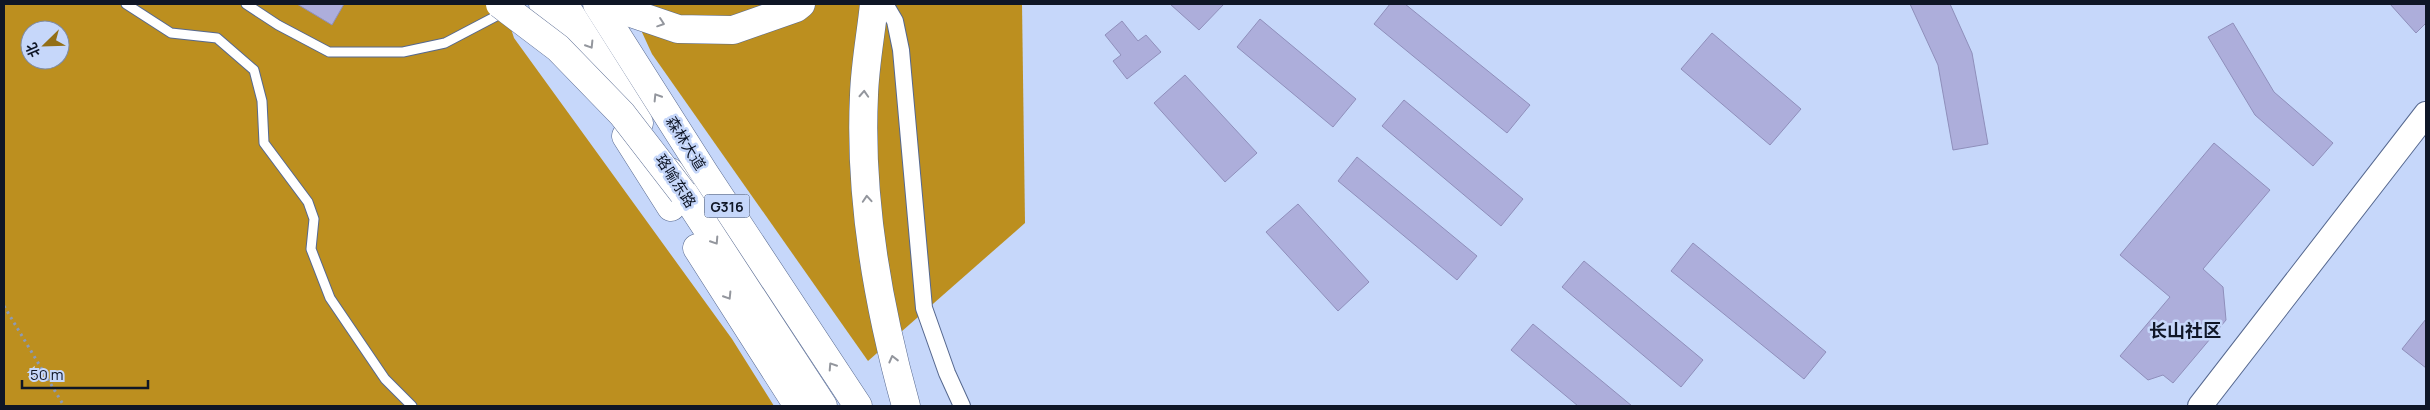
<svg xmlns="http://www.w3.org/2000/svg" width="2430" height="410" viewBox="0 0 2430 410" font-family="Manrope,'Noto Sans SC',sans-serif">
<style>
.forest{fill:#bc8f1f;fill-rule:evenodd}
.building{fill:#adaedb;stroke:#8f8fbb}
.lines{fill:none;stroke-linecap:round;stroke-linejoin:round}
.service-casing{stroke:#56688f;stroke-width:11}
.minor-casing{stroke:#56688f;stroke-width:18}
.secondary-casing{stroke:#56688f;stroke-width:26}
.trunk-casing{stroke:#56688f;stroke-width:29}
.path{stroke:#8c9ab7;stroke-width:3;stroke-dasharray:2.5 4;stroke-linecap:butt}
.service{stroke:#fff;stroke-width:9}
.minor{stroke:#fff;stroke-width:16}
.secondary{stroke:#fff;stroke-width:24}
.trunk{stroke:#fff;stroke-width:28}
.trunk-bridge-casing{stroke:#56688f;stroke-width:29;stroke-linecap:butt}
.trunk-bridge{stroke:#fff;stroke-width:28}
.oneway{stroke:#93969d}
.labels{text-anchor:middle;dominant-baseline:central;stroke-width:5;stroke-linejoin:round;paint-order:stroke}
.shield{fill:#c6d7fa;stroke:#465066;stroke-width:1}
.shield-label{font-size:14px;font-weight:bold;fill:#0f1626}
.street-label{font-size:15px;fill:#0f1626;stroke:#c6d7fa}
.quarter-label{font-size:18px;font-weight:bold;fill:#0f1626;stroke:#c6d7fa}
</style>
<rect width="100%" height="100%" fill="#c6d7fa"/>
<g class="forest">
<path d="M4,4H503L514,38L732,339L774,406H4ZM30,30H60V60H30Z"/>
<polygon points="629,4 1022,4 1025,223 868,361 652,54"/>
</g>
<g class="building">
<polygon points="297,4 344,4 332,25"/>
<polygon points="1170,4 1224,4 1199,30"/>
<polygon points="1390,4 1405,4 1530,105 1507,133 1374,24"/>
<polygon points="1910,4 1950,4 1972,53 1988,144 1953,150 1938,65"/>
<polygon points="2390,4 2426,4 2426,23 2416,33"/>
<polygon points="1260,19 1356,99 1333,127 1237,47"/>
<polygon points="1122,21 1138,41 1146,35 1161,52 1127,79 1113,61 1121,55 1105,35"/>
<polygon points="2233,23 2274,92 2333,143 2313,166 2255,115 2208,37"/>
<polygon points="1712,33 1801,109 1770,145 1681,69"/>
<polygon points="1185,75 1257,153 1225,182 1154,103"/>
<polygon points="1404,100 1523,199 1501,226 1382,126"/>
<polygon points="2214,143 2270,190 2203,269 2223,287 2226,320 2173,383 2163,375 2148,380 2120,356 2170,297 2120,255"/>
<polygon points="1357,157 1477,256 1457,280 1338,181"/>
<polygon points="1298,204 1369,282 1338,311 1266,232"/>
<polygon points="1693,243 1826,352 1804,379 1671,271"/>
<polygon points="1584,261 1703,360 1681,387 1562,287"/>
<polygon points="2426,319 2426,368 2402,349"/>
<polygon points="1533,324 1632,406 1578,406 1511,350"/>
</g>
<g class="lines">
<g class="service-casing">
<g id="service">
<polyline points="126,4 171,33 217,38 254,70 262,101 264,143 308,202 314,219 311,249 330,298 385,379 412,406"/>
<polyline points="246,4 278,25 329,52 403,52 445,43 504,12"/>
</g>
</g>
<g class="minor-casing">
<polyline id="minor" points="885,4 895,21 901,50 924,308 947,373 962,406"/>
</g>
<g class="secondary-casing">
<polyline id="secondary" points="2200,406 2426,114"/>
</g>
<g class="trunk-casing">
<g id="trunk">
<polyline points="543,4 566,41"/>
<polyline points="564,4 639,123"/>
<polyline points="597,4 705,174 858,406"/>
<polyline points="617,4 628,12 678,29 733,30 796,8 801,4"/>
<path d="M874,4C871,34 865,64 864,95C859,200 878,306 906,406"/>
<polyline points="626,136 671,207"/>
<polyline points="670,172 823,406"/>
<polyline points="697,248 798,406"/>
</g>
</g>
<polyline class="path" points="4,306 64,406"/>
<use href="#service" class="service"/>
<use href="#minor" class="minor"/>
<use href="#secondary" class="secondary"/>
<use href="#trunk" class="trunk"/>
<g class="trunk-bridge-casing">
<polyline id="trunk-bridge" points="500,4 558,48 622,114 683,193"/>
</g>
<use href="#trunk-bridge" class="trunk-bridge"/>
</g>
<defs><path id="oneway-chevron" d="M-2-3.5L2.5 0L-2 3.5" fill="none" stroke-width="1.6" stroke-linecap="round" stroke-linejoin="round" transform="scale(1.25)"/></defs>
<g class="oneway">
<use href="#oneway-chevron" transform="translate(661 23) rotate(19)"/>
<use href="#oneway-chevron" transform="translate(590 45) rotate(58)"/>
<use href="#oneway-chevron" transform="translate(864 94) rotate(-87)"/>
<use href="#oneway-chevron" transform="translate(657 97) rotate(-122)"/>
<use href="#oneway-chevron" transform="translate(867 199) rotate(-94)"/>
<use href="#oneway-chevron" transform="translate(715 241) rotate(57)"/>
<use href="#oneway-chevron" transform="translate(728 296) rotate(58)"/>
<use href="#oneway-chevron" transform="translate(893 359) rotate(-104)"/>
<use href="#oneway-chevron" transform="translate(832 366) rotate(-123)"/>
</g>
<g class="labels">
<rect class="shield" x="704.5" y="194.5" width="45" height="23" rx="4"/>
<g class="shield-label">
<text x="727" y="206">G316</text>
</g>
<g class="street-label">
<text transform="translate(686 143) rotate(58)">森林大道</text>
<text transform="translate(676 181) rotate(57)">珞喻东路</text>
</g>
<g class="quarter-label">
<text x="2185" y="330">长山社区</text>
</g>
</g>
<rect width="2430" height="410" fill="none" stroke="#0f1626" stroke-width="10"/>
<g transform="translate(45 45) rotate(247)"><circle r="24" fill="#c6d7fa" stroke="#7d8aa5"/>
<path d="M0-4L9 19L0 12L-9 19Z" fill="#936f16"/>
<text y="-8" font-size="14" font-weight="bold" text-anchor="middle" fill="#0f1626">北</text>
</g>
<path d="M22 380v8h126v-8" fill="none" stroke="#0f1626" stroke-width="2.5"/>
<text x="30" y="380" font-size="15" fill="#0f1626" stroke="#c6d7fa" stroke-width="4" paint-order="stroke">50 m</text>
</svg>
